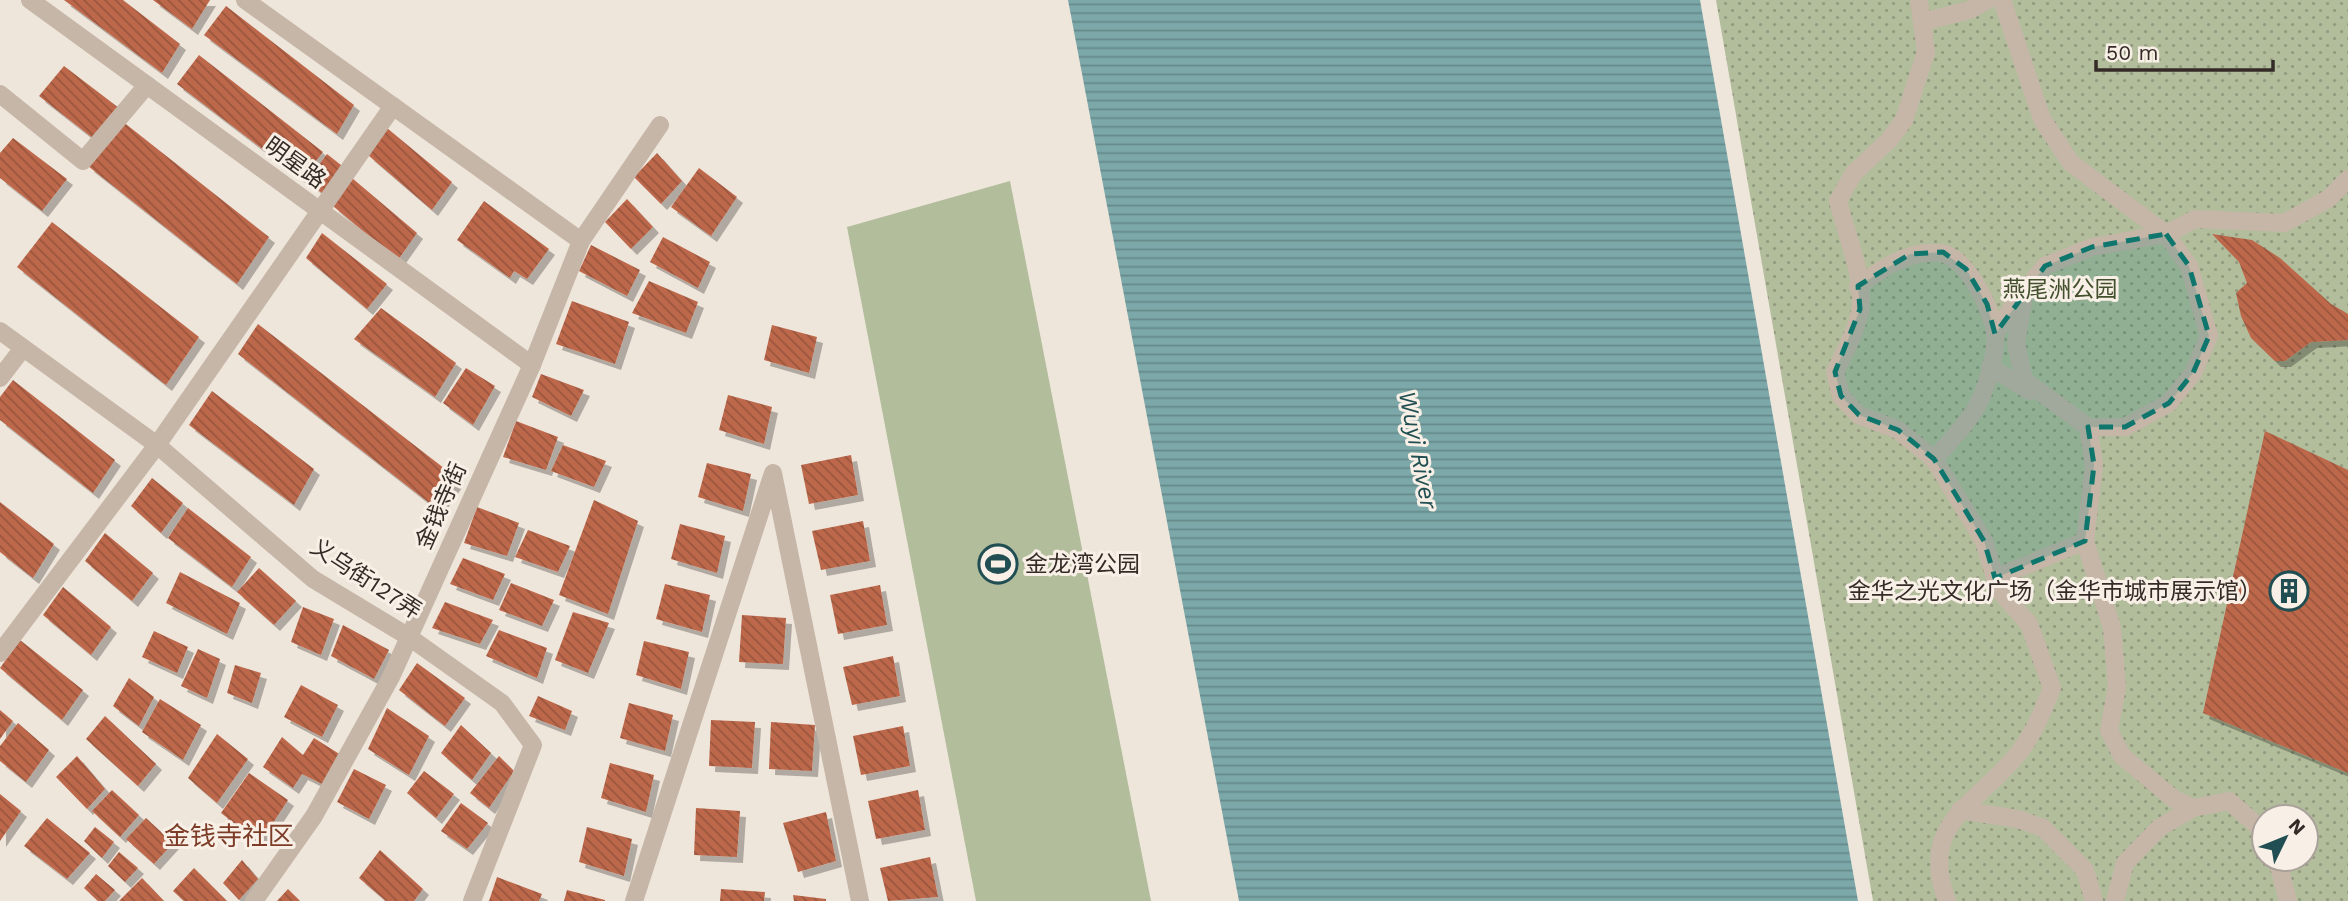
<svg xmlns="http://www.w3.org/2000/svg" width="2348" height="901" viewBox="0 0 2348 901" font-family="'Work Sans','Noto Sans SC',sans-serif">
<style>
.grass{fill:#b2bd9c}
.park{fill:url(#park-dots);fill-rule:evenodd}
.water{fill:url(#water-rules)}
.building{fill:url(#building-back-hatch);filter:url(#shadow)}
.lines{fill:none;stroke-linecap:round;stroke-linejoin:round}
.pedestrian{stroke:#c6b6a8;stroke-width:18}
.minor{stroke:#c6b6a8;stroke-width:18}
.marked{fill:#0f766e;fill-opacity:0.2;stroke:#0f766e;stroke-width:5;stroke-dasharray:14 9;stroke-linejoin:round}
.labels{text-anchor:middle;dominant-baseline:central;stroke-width:6;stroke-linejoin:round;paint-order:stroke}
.street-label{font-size:23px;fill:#342b27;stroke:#f8f0e6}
.park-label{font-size:23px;fill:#43502d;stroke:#f8f0e6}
.poi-label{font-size:23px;fill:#342b27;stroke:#f8f0e6;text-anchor:start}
.water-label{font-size:24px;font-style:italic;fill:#204e52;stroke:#f8f0e6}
.quarter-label{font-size:26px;fill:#7c3c27;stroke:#f8f0e6}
</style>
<defs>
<pattern id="park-dots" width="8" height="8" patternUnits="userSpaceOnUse" patternTransform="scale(1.75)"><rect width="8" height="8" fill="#b2bd9c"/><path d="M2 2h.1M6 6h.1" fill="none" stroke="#929a7f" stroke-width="1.8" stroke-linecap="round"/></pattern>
<pattern id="water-rules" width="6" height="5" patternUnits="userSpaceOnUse" patternTransform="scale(1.75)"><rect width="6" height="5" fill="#7ca8aa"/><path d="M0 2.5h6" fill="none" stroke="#66898a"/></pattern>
<pattern id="building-back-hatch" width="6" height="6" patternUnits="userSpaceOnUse" patternTransform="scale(1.75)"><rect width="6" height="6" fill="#bd684b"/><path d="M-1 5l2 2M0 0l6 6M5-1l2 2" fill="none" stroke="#9a563e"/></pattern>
<filter id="shadow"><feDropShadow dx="6" dy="6" stdDeviation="0" flood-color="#0004"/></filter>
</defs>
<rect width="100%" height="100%" fill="#efe6db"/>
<polygon class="grass" points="1010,181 1151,901 976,901 847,227"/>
<path class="park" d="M1716,0H2348V901H1873ZM2264,817H2306V859H2264Z"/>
<polygon class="water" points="1068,0 1700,0 1858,901 1239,901"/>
<g class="building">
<polygon points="64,0 123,0 180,44 162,73"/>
<polygon points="153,0 210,0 192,29"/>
<polygon points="226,6 354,105 337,134 204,35"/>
<polygon points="199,55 323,152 302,179 177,84"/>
<polygon points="64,66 119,108 94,139 39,96"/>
<polygon points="122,121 269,237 237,284 88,166"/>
<polygon points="387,128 452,182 432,210 368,155"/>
<polygon points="13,138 67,179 42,211 0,178 0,153"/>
<polygon points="657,153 682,181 661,204 634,177"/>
<polygon points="327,154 346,169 327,197 307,181"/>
<polygon points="699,168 737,197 711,236 671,207"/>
<polygon points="352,178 417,233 398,260 333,206"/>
<polygon points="627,199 653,227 631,249 605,222"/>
<polygon points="484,201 549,249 527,279 514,271 510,278 457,240"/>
<polygon points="52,222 199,337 166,385 17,267"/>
<polygon points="322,233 387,284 367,309 306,258"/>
<polygon points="2212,234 2252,240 2280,258 2331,304 2348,314 2348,340 2311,342 2285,361 2275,361 2251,338 2241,316 2236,293 2247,283 2239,262"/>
<polygon points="663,237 710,262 698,288 650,262"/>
<polygon points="591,245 640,270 627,296 579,271"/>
<polygon points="649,281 698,302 686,333 632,313"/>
<polygon points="572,301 629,322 615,364 556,344"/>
<polygon points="381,308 456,363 435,397 354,339"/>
<polygon points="258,324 458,479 437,509 238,354"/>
<polygon points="772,325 817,337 809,373 764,360"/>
<polygon points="466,368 495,386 473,425 443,403"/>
<polygon points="541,374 584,390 571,416 532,397"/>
<polygon points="13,380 115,460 93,493 0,420 0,397"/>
<polygon points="212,391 314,469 294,505 189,425"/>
<polygon points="728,395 772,407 764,444 719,430"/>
<polygon points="516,421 558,437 546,470 503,457"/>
<polygon points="2265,431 2348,470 2348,773 2203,713"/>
<polygon points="563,445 606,461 594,487 551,471"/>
<polygon points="851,455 858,495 809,504 801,465"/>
<polygon points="707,463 751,474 743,511 698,497"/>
<polygon points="152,478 183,503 161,533 131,506"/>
<polygon points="594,500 638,521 608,614 559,595"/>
<polygon points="0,502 54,544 33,578 0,552"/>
<polygon points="477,507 519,523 507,556 464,543"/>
<polygon points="188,508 251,557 232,587 168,538"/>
<polygon points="863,521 870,561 821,570 812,531"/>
<polygon points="680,524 725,536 717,573 671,559"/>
<polygon points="528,530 570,546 558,572 515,557"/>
<polygon points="105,533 153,573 132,601 85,561"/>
<polygon points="463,558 505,574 493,600 450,584"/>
<polygon points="259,568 296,601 274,625 237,592"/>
<polygon points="180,572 240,603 227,634 166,603"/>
<polygon points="511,583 554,600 542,626 499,610"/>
<polygon points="665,584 710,595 702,632 656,619"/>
<polygon points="880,585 887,625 838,634 830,595"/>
<polygon points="63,587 111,627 91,655 43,615"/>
<polygon points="445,602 493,620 480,644 432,628"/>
<polygon points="303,607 334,619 321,655 291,642"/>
<polygon points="573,612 609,623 588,673 555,660"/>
<polygon points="742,615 786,618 783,664 739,662"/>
<polygon points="343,625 389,650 374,679 331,656"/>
<polygon points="499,630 547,648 537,678 486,656"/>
<polygon points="154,631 188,647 177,673 142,657"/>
<polygon points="20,640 83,690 62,720 0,668"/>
<polygon points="644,641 689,652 681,689 636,675"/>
<polygon points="198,649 220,659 207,698 181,686"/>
<polygon points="893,656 900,696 852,705 843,667"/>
<polygon points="417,663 465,698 445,726 399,690"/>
<polygon points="235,665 261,673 252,703 227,693"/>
<polygon points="129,678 154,697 139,726 113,706"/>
<polygon points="301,685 338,705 322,737 284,717"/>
<polygon points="538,696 572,711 565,730 529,716"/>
<polygon points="160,699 201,725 183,760 142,732"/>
<polygon points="629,703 673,715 665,751 620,738"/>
<polygon points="387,708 429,736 409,775 368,749"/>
<polygon points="0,710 13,721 0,739"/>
<polygon points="105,716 156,764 138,786 86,739"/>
<polygon points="711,720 755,722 752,768 709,766"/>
<polygon points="771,722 815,725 812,771 769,769"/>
<polygon points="18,723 49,750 26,782 0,761 0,746"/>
<polygon points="461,725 491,753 472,780 441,753"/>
<polygon points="903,726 910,766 861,775 853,736"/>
<polygon points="217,734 248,759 217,803 188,778"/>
<polygon points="282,737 303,755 314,738 341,755 324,785 302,774 293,788 263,767"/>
<polygon points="77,756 105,789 87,809 56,777"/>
<polygon points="499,756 514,771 489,808 470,793"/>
<polygon points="610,763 654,775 646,812 601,798"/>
<polygon points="354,769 386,785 369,819 337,802"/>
<polygon points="424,771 454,794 436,818 407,793"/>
<polygon points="249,773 288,800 260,843 221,813"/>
<polygon points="112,790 139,815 120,837 92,811"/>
<polygon points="918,790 925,830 876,839 868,801"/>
<polygon points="0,794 21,811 0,841"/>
<polygon points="461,803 488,823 467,849 441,831"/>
<polygon points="696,808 740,811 737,857 694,855"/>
<polygon points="826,812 836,861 798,872 783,823"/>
<polygon points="47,818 90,853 67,879 24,846"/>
<polygon points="146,818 173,843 154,864 126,839"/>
<polygon points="95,827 114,842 102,858 84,841"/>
<polygon points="587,827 632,839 624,876 579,862"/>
<polygon points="380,850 423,889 414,901 386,901 359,878"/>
<polygon points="119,852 138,868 125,882 108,866"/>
<polygon points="930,857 938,897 888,901 880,868"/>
<polygon points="242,860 258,879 239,900 223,883"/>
<polygon points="194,868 227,901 184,901 173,891"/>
<polygon points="96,874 115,890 105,901 98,901 84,888"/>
<polygon points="497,877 542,894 539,901 489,901"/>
<polygon points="142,878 164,901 119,901"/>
<polygon points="288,889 300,901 277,901"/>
<polygon points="721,889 765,892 764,901 720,901"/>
<polygon points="567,890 605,900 605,901 564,901"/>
<polygon points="793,895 826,899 826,901 794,901"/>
</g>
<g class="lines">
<g class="pedestrian">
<polyline points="2002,0 2042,119 2071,163 2166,234 2189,266 2209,336 2193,373 2169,403 2125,427 2088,427 2024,380 2016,343 2025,291"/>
<polyline points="1922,22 1970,10 1988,0"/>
<path d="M1858,286C1883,268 1908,250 1940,253C1966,255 1992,309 1995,333C1997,351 1988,383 1980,400C1969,423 1950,441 1934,459"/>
<polyline points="1995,334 2016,302 2045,266 2092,247 2166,234 2195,219 2284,223 2328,199 2348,179"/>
<polyline points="1990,367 2030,391"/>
<polyline points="2081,422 2088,427 2094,465 2085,541 2112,628 2117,687 2109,730 2122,756 2174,799 2193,808 2229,801 2259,827 2264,836"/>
<polyline points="1995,578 2085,541"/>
<polyline points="1960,810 2018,819 2043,828 2085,870 2094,901"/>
<polyline points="2277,859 2288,901"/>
<polyline points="2115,901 2125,863 2159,828 2193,808"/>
</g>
<g class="minor">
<polyline points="30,0 532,365"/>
<polyline points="245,0 581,241"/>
<path d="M1919,0L1926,52L1904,120L1889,140L1853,174L1838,201C1845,230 1866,282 1860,312C1855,333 1845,352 1835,372L1841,396L1859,415L1898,430L1934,459L1984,541L1999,590L2029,624L2052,688C2042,712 2034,734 2017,755C1975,806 1918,823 1947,901"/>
<polyline points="0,94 83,161 147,85"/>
<polyline points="0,331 157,445 313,579 409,637 502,703 533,745 472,901"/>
<polyline points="0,378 23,348"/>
<polyline points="0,653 157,445 393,106"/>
<polyline points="254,901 314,816 391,677 532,365 581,241 660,125"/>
<polyline points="634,901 773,473 860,901"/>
</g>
</g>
<path class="marked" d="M2166,234L2189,266L2209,336L2193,373L2169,403L2125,427H2088L2094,465L2085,541L1995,578L1984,541L1934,459L1898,430L1859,415L1841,396L1835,372L1860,309L1858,286L1910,254L1943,252L1966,269L1987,304L1995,334L2045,266L2092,247Z"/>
<defs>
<g id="stadium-ring" transform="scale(2.0125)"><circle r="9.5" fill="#f8f0e6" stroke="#204e52" stroke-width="1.5"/><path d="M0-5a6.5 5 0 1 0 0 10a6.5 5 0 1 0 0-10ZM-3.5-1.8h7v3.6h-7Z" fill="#204e52"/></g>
<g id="building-ring" transform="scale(2.0125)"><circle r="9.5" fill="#f8f0e6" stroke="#204e52" stroke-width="1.5"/><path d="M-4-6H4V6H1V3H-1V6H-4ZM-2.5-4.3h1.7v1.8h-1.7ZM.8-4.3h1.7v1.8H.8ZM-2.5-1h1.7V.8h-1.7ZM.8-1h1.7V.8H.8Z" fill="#204e52"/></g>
</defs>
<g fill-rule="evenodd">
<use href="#stadium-ring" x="998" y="564"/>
<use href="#building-ring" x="2289" y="591"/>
</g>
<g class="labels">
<g class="street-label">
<text transform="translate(295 163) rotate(36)">明星路</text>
<text transform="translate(441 506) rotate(-66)">金钱寺街</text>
<text transform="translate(366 579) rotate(33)">义乌街127弄</text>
</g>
<g class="park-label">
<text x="2060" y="289">燕尾洲公园</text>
</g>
<g class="poi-label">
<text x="1025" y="564">金龙湾公园</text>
<text x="2262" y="591" text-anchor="end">金华之光文化广场（金华市城市展示馆）</text>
</g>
<g class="water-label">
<text transform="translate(1418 450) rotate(79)">Wuyi River</text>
</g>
<g class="quarter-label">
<text x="229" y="836">金钱寺社区</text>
</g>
</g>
<g transform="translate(2285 838) rotate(47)"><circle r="33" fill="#f8f0e6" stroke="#aaa19a" stroke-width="2"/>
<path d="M0-5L12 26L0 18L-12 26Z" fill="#204e52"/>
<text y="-10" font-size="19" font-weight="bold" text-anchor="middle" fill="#342b27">N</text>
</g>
<path d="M2096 60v10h177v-10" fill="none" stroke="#342b27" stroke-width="3.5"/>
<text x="2106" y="60" font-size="21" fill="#342b27" stroke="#f8f0e6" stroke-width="5" paint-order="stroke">50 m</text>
</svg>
